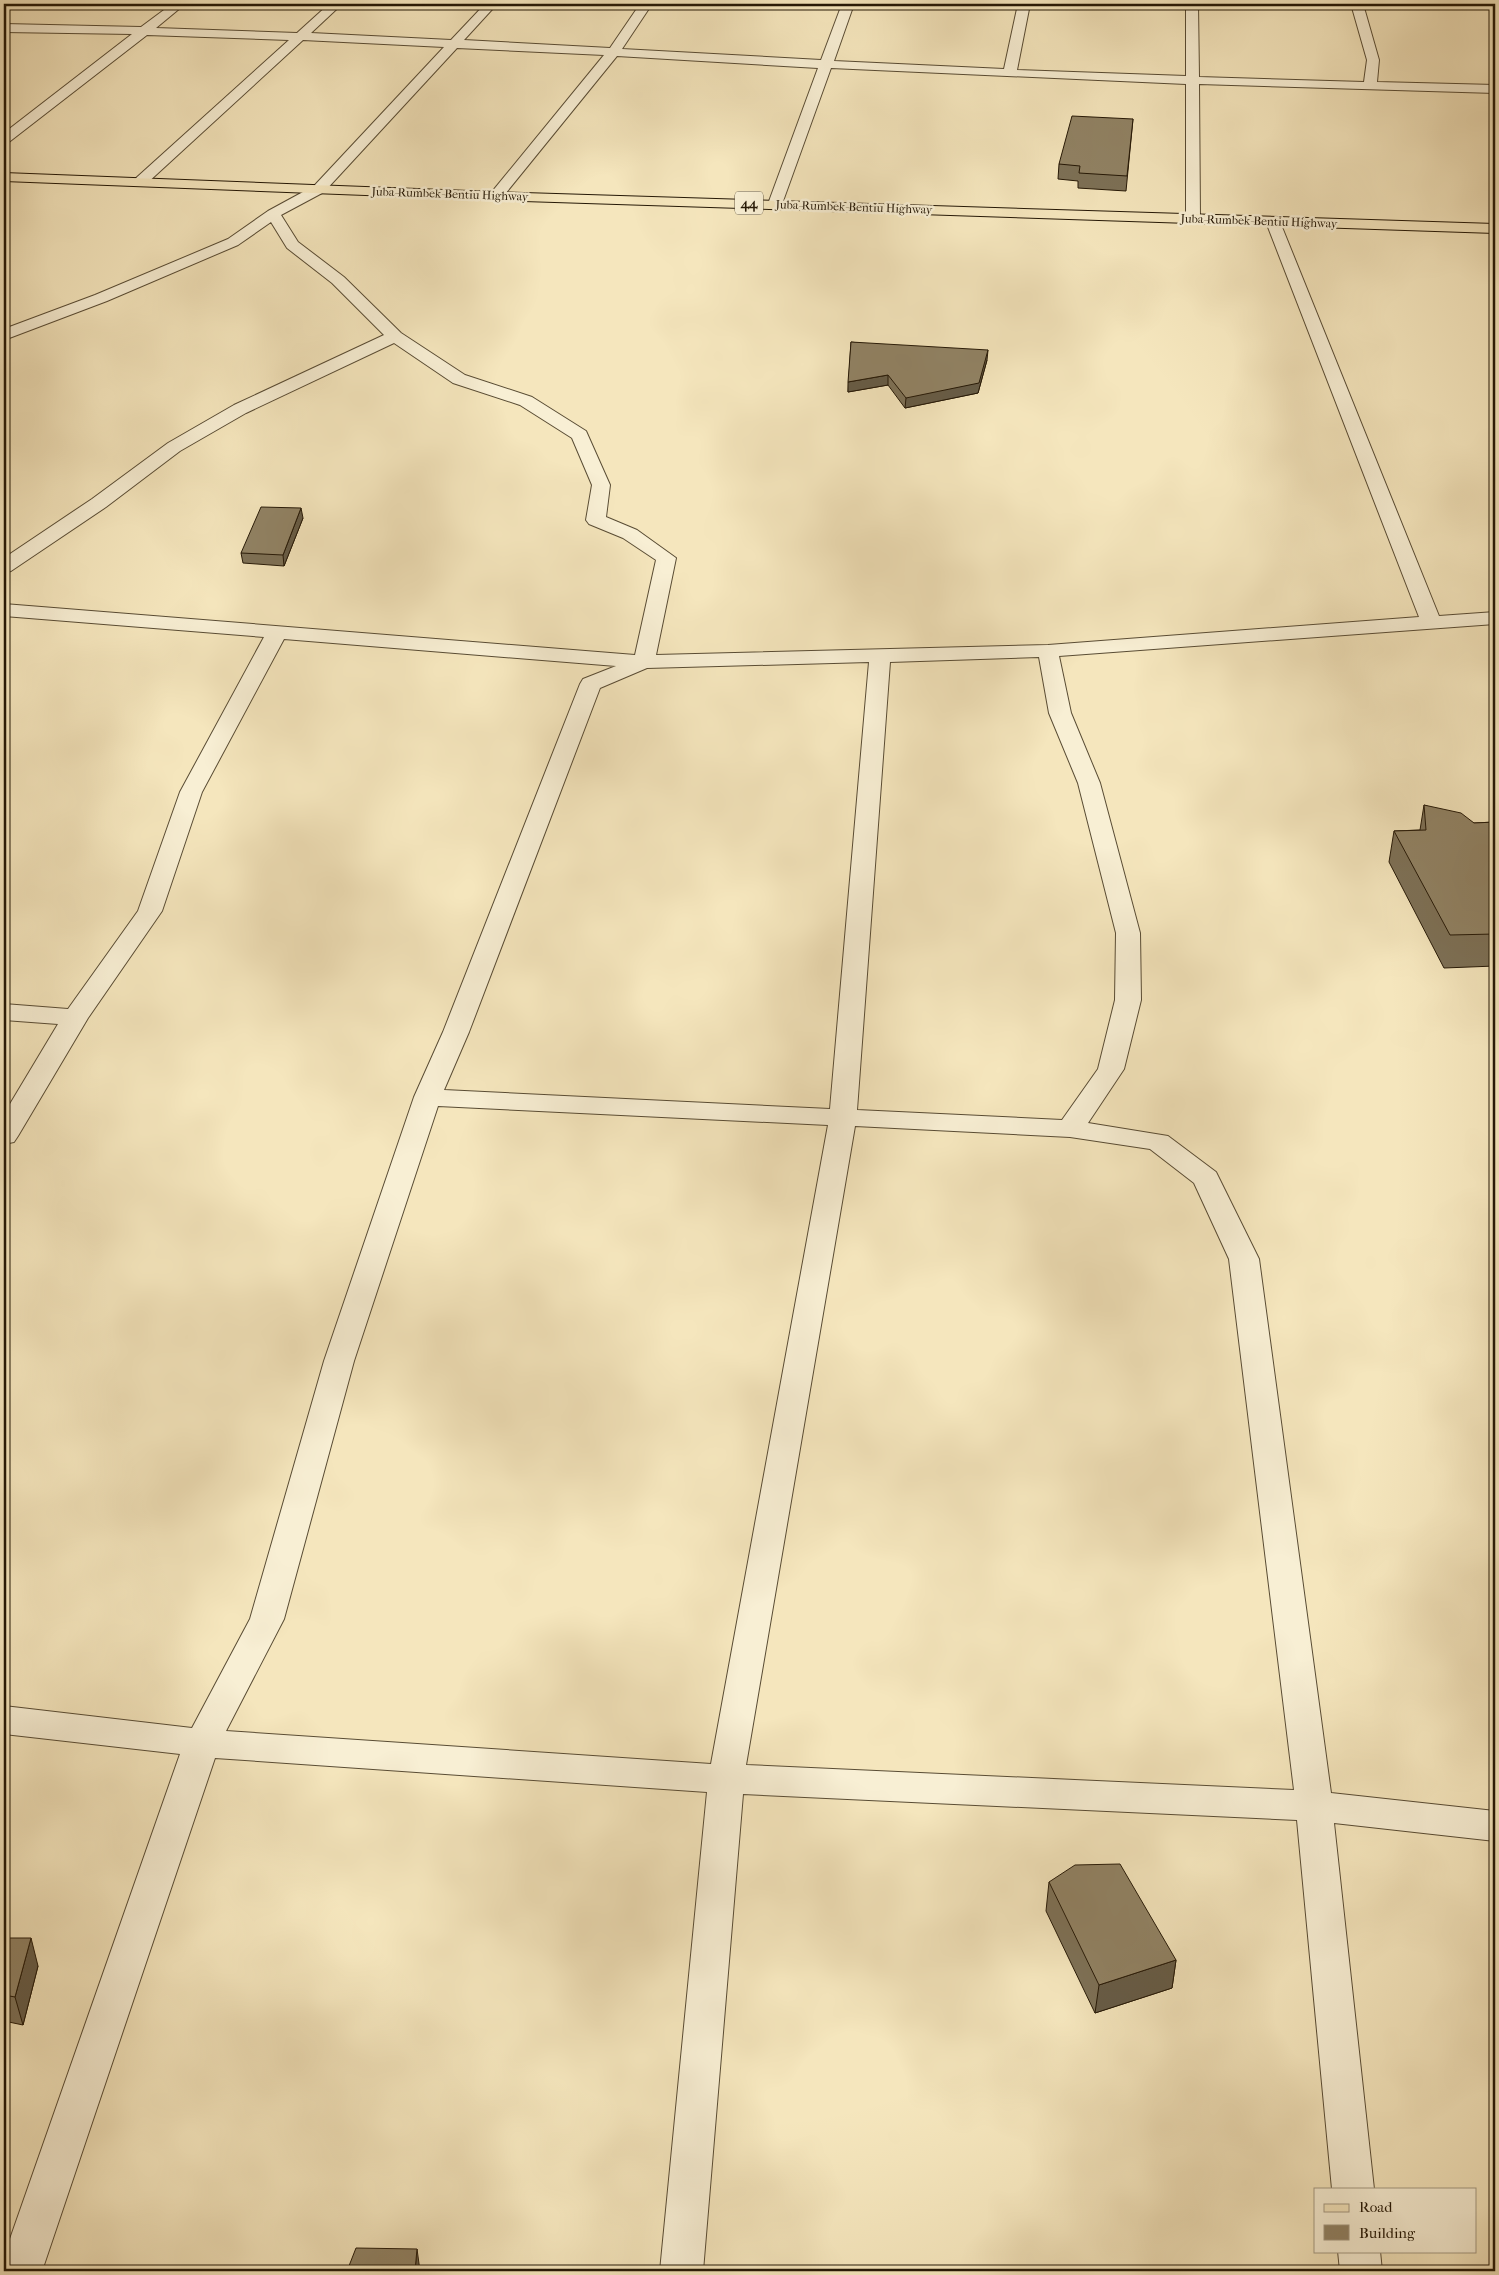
<svg xmlns="http://www.w3.org/2000/svg" width="1499" height="2275" font-family="'IM FELL French Canon',serif">
<rect width="100%" height="100%" fill="#f5e6bd"/>
<filter id="stains"><feTurbulence type="fractalNoise" baseFrequency=".004" numOctaves="4"/><feColorMatrix values="0 0 0 0 .2 0 0 0 0 .09 0 0 0 0 .02 0 0 0 .5 -.17"/></filter>
<radialGradient id="worn" r=".72"><stop offset=".6" stop-color="#630" stop-opacity="0"/><stop offset="1" stop-color="#630" stop-opacity=".3"/></radialGradient>
<g fill="none" stroke-linecap="round" stroke-linejoin="round">
<g stroke="#594c34" stroke-width="2">
<path id="street" d="M172,4H185L156,28L297,33L329,4H342L311,33L451,40L485,4H497L464,40L610,48L640,4H652L622,49L821,60L842,4H854L834,61L1004,69L1018,4H1030L1017,70L1186,76V4H1198L1199,77L1364,82L1367,60L1351,4H1363L1379,60L1377,82L1495,85V93L1199,84L1200,219L1193,223L1186,219V84L831,68L782,204L775,208L768,204L818,68L617,56L501,199L496,200L489,196L491,193L604,55L457,48L324,192L281,215L298,242L344,277L401,333L465,375L532,397L586,431L610,485L606,517L637,530L676,558L656,655L1048,645L1419,617L1266,222L1273,218L1280,222L1439,616L1495,612V624L1059,656L1071,713L1100,783L1140,933L1141,1000L1124,1069L1088,1123L1168,1136L1216,1172L1259,1259L1331,1793L1495,1811V1841L1334,1823L1374,2189H1332L1297,1820L743,1794L703,2271H660L707,1792L215,1758L42,2271H4V2256L180,1754L4,1734V1706L192,1728L250,1619L324,1361L414,1097L443,1032L580,684L583,679L616,666L284,639L202,792L162,911L88,1018L18,1136L14,1142L4,1144V1114L58,1024L4,1020V1004L68,1009L138,911L180,792L264,637L4,616V604L635,655L656,560L623,538L589,524L586,520L592,485L572,438L520,405L453,383L394,343L246,413L180,451L106,507L11,571L4,573V558L92,499L168,443L234,405L384,335L332,283L287,248L271,222L238,245L107,301L4,340V329L95,295L228,239L268,211L314,186L444,47L303,40L145,185L140,186L133,182L135,179L289,40L147,35L9,142L4,143V133L132,34L4,32V24L141,27ZM1039,657L1049,713L1078,783L1116,933L1115,1000L1098,1069L1062,1120L857,1110L890,662ZM869,662L830,1109L444,1090L469,1032L600,688L647,668ZM438,1106L828,1125L711,1764L226,1731L284,1619L354,1361ZM855,1126L1070,1137L1150,1149L1194,1183L1229,1259L1294,1790L746,1765Z
M1338,2251H1380L1382,2271H1340Z"/>
</g>
<g stroke="#251806" stroke-width="2">
<path id="primary" d="M4,173L496,192L1495,224V233L496,200L4,181Z"/>
</g>
<use href="#street" fill="#f8efd4" fill-rule="evenodd"/>
<use href="#primary" fill="#f5e6bd" fill-rule="evenodd"/>
</g>
<path fill="#7d7157" stroke="#251806" d="M1133,119L1126,191L1078,188V181L1058,179L1059,164Z
M851,342L987,360L978,393L905,408L888,385L848,392Z
M303,518L284,566L243,563L241,553Z
M1424,805L1474,823L1495,822V966L1444,968L1389,862L1394,831L1420,830Z
M1049,1882L1176,1960L1172,1988L1095,2013L1046,1911Z
M4,1938L38,1966L23,2025L4,2021Z"/>
<path fill="#665c47" stroke="#251806" d="M988,350L987,360L978,393L905,408L906,398Z
M888,375V385L848,392V382Z
M301,508L303,518L284,566L283,555Z
M31,1938L38,1966L23,2025L15,1997Z
M1176,1960L1172,1988L1095,2013L1099,1985Z
M417,2249L420,2271H415Z"/>
<path fill="#918365" stroke="#251806" d="M1072,116L1133,119L1127,176L1079,173L1080,166L1059,164Z
M851,342L988,350L979,383L906,398L888,375L848,382Z
M261,507L301,508L283,555L241,553Z
M1424,805L1461,813L1474,823L1495,822V934L1450,935L1394,831L1426,830Z
M1120,1864L1176,1960L1099,1985L1049,1882L1075,1865Z
M4,1938H31L15,1997L4,1995Z
M356,2248L417,2249L415,2271H347Z"/>
<g text-anchor="middle" stroke-width="5" stroke-linejoin="round" paint-order="stroke">
<g font-size="12" fill="#251806" stroke="#f8efd4">
<text transform="translate(450 194) rotate(2)" y="4">Juba-Rumbek-Bentiu Highway</text>
<text transform="translate(854 207) rotate(2)" y="4">Juba-Rumbek-Bentiu Highway</text>
<text transform="translate(1259 221) rotate(2)" y="4">Juba-Rumbek-Bentiu Highway</text>
</g>
<rect fill="#f8efd4" stroke="#645844" stroke-width="1" x="735" y="191.5" width="28" height="23" rx="4"/>
<g font-size="14" font-weight="bold" fill="#251806">
<text x="749" y="208">44</text>
</g>
</g>
<rect width="1499" height="2275" fill="none" stroke="#f5e6bd" stroke-width="20"/>
<rect x="5" y="5" width="1489" height="2265" fill="none" stroke="#251806" stroke-width="2.5"/>
<rect x="10" y="10" width="1479" height="2255" fill="none" stroke="#251806"/>
<rect x="1314" y="2188" width="162" height="65" fill="#f8efd4" stroke="#a49982"/>
<rect x="1324" y="2204" width="25" height="8" fill="#f5e6bd" stroke="#a49982"/>
<text x="1359" y="2212" font-size="15" fill="#251806">Road</text>
<rect x="1324" y="2225" width="25" height="15" fill="#918365" stroke="#a49982"/>
<text x="1359" y="2238" font-size="15" fill="#251806">Building</text>
<rect width="100%" height="100%" filter="url(#stains)"/>
<rect width="100%" height="100%" fill="url(#worn)"/>
</svg>
